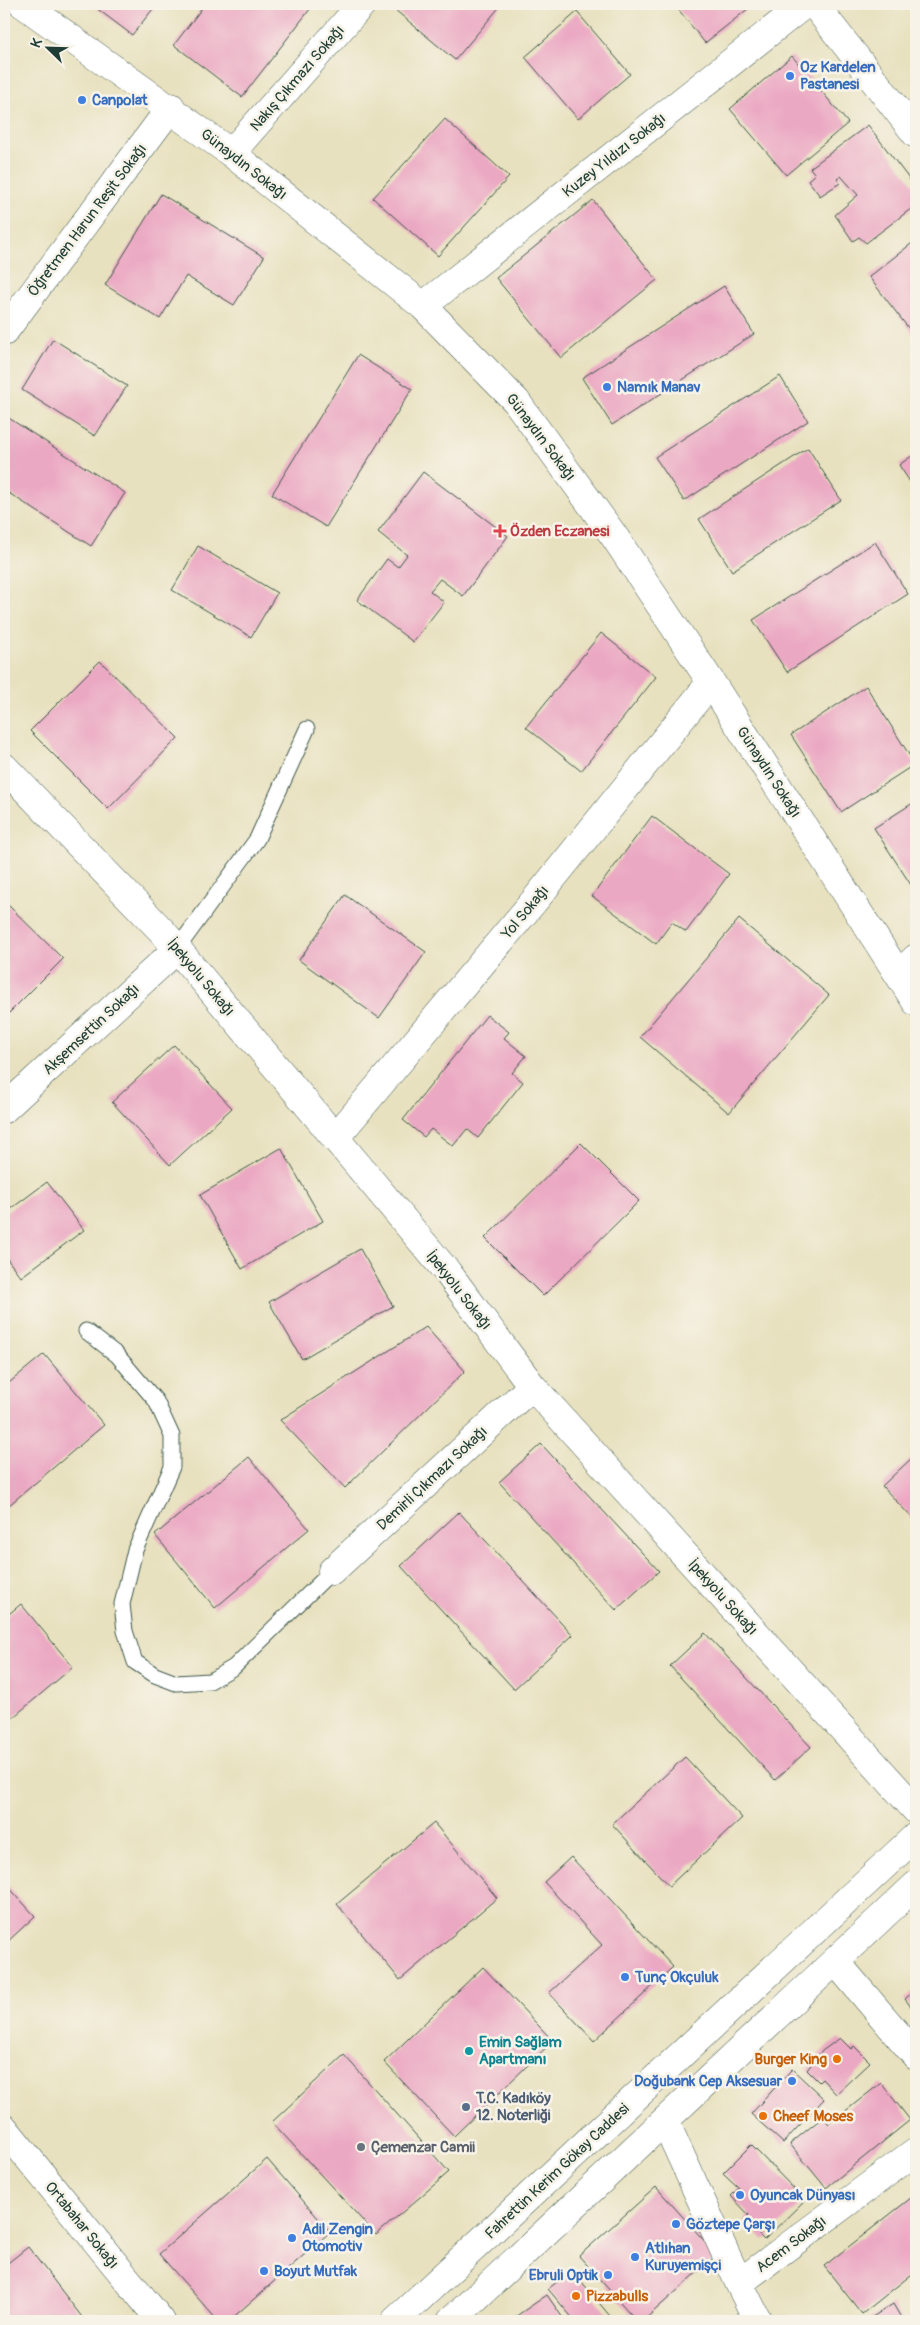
<svg xmlns="http://www.w3.org/2000/svg" width="920" height="2325" font-family="Pangolin,sans-serif">
<rect width="100%" height="100%" fill="#f7f3e8"/>
<filter id="ink" filterUnits="userSpaceOnUse"><feTurbulence type="fractalNoise" baseFrequency=".02" numOctaves="2"/><feDisplacementMap in="SourceGraphic" scale="10" xChannelSelector="R" yChannelSelector="G"/><feConvolveMatrix kernelMatrix="1 2 1 2 8 2 1 2 1" color-interpolation-filters="sRGB"/></filter>
<filter id="wash" filterUnits="userSpaceOnUse"><feTurbulence type="fractalNoise" baseFrequency=".0096" numOctaves="4" result="noise"/><feDisplacementMap in="SourceGraphic" scale="20" xChannelSelector="R" yChannelSelector="G"/><feGaussianBlur stdDeviation="1.12" result="paint"/><feColorMatrix in="noise" values="0 0 0 0 0 0 0 0 0 0 0 0 0 0 0 0 0 1.4 0 .05"/><feComposite in="paint" operator="in"/></filter>
<g filter="url(#wash)">
<rect width="100%" height="100%" fill="#e8e1bf"/>
<g id="blocks">
<path fill="#eba8c2" d="M91,4H157L132,35Z
M205,4H314L242,97L174,45Z
M398,4H502L455,60L394,9Z
M674,4H754L705,43Z
M577,12L630,74L578,119L525,57Z
M792,56L848,123L786,175L730,109Z
M445,119L509,177L438,256L373,198Z
M868,125L916,188V205L866,243L859,237L853,241L835,215L858,195L841,176L837,179L840,183L820,196L808,180L815,174L810,168Z
M161,194L264,257L234,305L186,276L160,319L105,285Z
M593,200L657,280L561,358L496,278Z
M916,240V338L869,277Z
M724,286L754,334L612,425L582,378Z
M53,339L127,386L95,436L22,390Z
M358,355L412,389L326,527L272,494Z
M780,376L808,421L684,501L655,457Z
M4,415L125,493L91,546L4,490Z
M808,448L841,500L732,571L699,519Z
M916,453V491L899,465Z
M423,472L508,536L463,596L440,579L430,591L444,602L413,642L357,600L387,559L398,567L407,555L378,532Z
M875,542L908,594L787,672L753,620Z
M198,546L277,593L251,637L172,590Z
M601,633L656,677L581,771L526,727Z
M100,661L178,738L108,809L30,731Z
M866,686L915,764L841,812L791,735Z
M916,801V886L913,888L874,828Z
M652,816L729,874L686,932L672,922L656,944L592,896Z
M345,895L426,952L379,1018L299,960Z
M4,901L63,959L9,1013L4,1008Z
M739,919L829,995L729,1113L640,1037Z
M487,1015L509,1032L504,1038L526,1056L512,1073L523,1082L478,1138L467,1129L453,1146L431,1129L424,1137L403,1120Z
M174,1045L232,1108L170,1165L112,1102Z
M581,1143L639,1201L543,1296L485,1238Z
M281,1148L323,1221L242,1269L200,1195Z
M47,1182L84,1230L21,1277L4,1255V1214Z
M360,1249L393,1306L302,1359L269,1302Z
M426,1327L465,1371L345,1488L280,1420Z
M44,1354L104,1425L8,1506L4,1501V1387Z
M541,1444L659,1571L616,1610L499,1482Z
M916,1454V1522L882,1486Z
M249,1457L309,1529L215,1608L155,1535Z
M459,1512L573,1635L514,1689L401,1566Z
M21,1604L73,1667L4,1725V1618Z
M705,1633L811,1747L775,1780L670,1666Z
M685,1757L742,1818L669,1886L612,1824Z
M434,1823L497,1898L400,1980L337,1904Z
M571,1857L673,1967L594,2041L549,1993L602,1945L544,1882Z
M4,1882L35,1916L4,1945Z
M483,1967L553,2041L454,2136L384,2062Z
M916,1989V2013L905,1999Z
M840,2038L851,2049L854,2046L870,2062L836,2094L822,2079L819,2082L807,2070L822,2051Z
M344,2055L449,2172L376,2235L272,2122Z
M792,2069L824,2099L783,2143L751,2114Z
M881,2083L910,2120L826,2188L790,2144L823,2117L829,2124Z
M751,2145L805,2200L764,2240L744,2220L749,2215L731,2196L739,2188L723,2173Z
M267,2159L330,2232L229,2321H218L159,2254Z
M656,2187L717,2255L643,2321H637L579,2256Z
M916,2194V2271L862,2314L824,2266Z
M28,2247L85,2321H4V2266Z
M572,2270L614,2321H575L548,2289Z
M547,2295L565,2321H509Z
M893,2304L903,2321H866Z"/>
</g>
</g>
<g filter="url(#ink)">
<use href="#blocks" fill-opacity="0" stroke="#3d5649" stroke-width="1"/>
<g fill="none" stroke-linecap="round" stroke-linejoin="round">
<g stroke="#3d5649" stroke-width="17">
<path id="lane" d="M177,949L257,839L307,729
M86,1331L117,1355L156,1401L172,1436V1467L135,1550L122,1604L125,1631L135,1662L155,1675L176,1683L210,1681L234,1667L332,1571"/>
</g>
<g stroke="#3d5649" stroke-width="29">
<path id="street" d="M23,4L231,153L423,306L516,401L614,536L711,682L916,1002
M231,153L362,4
M423,306L805,4
M4,332L171,107
M4,767L163,932L448,1273L532,1386L916,1810
M899,974L916,958
M4,1109L177,949
M335,1138L535,900L711,682
M332,1571L532,1386
M836,1962L916,2056
M665,2121L739,2283L758,2321
M739,2283L916,2151"/>
</g>
<g stroke="#3d5649" stroke-width="29">
<path id="secondary" d="M4,2128L161,2321"/>
</g>
<g stroke="#3d5649" stroke-width="29">
<path id="primary" d="M814,4L916,134
M395,2321L916,1836
M451,2321L916,1885"/>
</g>
<use href="#lane" stroke="#fff" stroke-width="15"/>
<use href="#street" stroke="#fff" stroke-width="28"/>
<use href="#secondary" stroke="#fff" stroke-width="28"/>
<use href="#primary" stroke="#fff" stroke-width="28"/>
</g>
</g>
<g fill="#3f7fe0" stroke="#f7f3e8" stroke-width="2">
<circle cx="790" cy="76" r="5"/>
<circle cx="82" cy="100" r="5"/>
<circle cx="607" cy="387" r="5"/>
<circle cx="625" cy="1977" r="5"/>
<circle cx="792" cy="2081" r="5"/>
<circle cx="740" cy="2195" r="5"/>
<circle cx="676" cy="2224" r="5"/>
<circle cx="292" cy="2238" r="5"/>
<circle cx="635" cy="2257" r="5"/>
<circle cx="264" cy="2271" r="5"/>
<circle cx="608" cy="2275" r="5"/>
</g>
<path fill="#e0444e" stroke="#f7f3e8" stroke-width="2" d="M497.5 523.5h5v5h5v5h-5v5h-5v-5h-5v-5h5z"/>
<circle fill="#0f9aa8" stroke="#f7f3e8" stroke-width="2" cx="469" cy="2051" r="5"/>
<g fill="#e8710a" stroke="#f7f3e8" stroke-width="2">
<circle cx="837" cy="2059" r="5"/>
<circle cx="763" cy="2116" r="5"/>
<circle cx="576" cy="2296" r="5"/>
</g>
<circle fill="#5c6f8a" stroke="#f7f3e8" stroke-width="2" cx="466" cy="2107" r="5"/>
<circle fill="#6b7280" stroke="#f7f3e8" stroke-width="2" cx="361" cy="2147" r="5"/>
<g text-anchor="middle" stroke-width="5" stroke-linejoin="round" paint-order="stroke">
<g font-size="15" font-weight="bold" fill="#366cbe" stroke="#f7f3e8" text-anchor="start">
<text x="800" y="72">Oz Kardelen<tspan x="800" dy="17">Pastanesi</tspan></text>
<text x="92" y="105">Canpolat</text>
<text x="617" y="392">Namık Manav</text>
<text x="635" y="1982">Tunç Okçuluk</text>
<text x="782" y="2086" text-anchor="end">Doğubank Cep Aksesuar</text>
<text x="750" y="2200">Oyuncak Dünyası</text>
<text x="686" y="2229">Göztepe Çarşı</text>
<text x="302" y="2234">Adil Zengin<tspan x="302" dy="17">Otomotiv</tspan></text>
<text x="645" y="2253">Atlıhan<tspan x="645" dy="17">Kuruyemişçi</tspan></text>
<text x="274" y="2276">Boyut Mutfak</text>
<text x="598" y="2280" text-anchor="end">Ebruli Optik</text>
</g>
<g font-size="15" fill="#1f3d34" stroke="#f7f3e8">
<text transform="translate(297 78) rotate(-49)" y="5">Nakış Çıkmazı Sokağı</text>
<text transform="translate(614 155) rotate(-38)" y="5">Kuzey Yıldızı Sokağı</text>
<text transform="translate(244 164) rotate(38)" y="5">Günaydın Sokağı</text>
<text transform="translate(87 220) rotate(-53)" y="5">Öğretmen Harun Reşit Sokağı</text>
<text transform="translate(541 437) rotate(53)" y="5">Günaydın Sokağı</text>
<text transform="translate(769 772) rotate(57)" y="5">Günaydın Sokağı</text>
<text transform="translate(525 912) rotate(-50)" y="5">Yol Sokağı</text>
<text transform="translate(201 977) rotate(50)" y="5">İpekyolu Sokağı</text>
<text transform="translate(91 1029) rotate(-43)" y="5">Akşemsettin Sokağı</text>
<text transform="translate(459 1290) rotate(52)" y="5">İpekyolu Sokağı</text>
<text transform="translate(432 1478) rotate(-43)" y="5">Demirli Çıkmazı Sokağı</text>
<text transform="translate(723 1597) rotate(48)" y="5">İpekyolu Sokağı</text>
<text transform="translate(557 2171) rotate(-43)" y="5">Fahrettin Kerim Gökay Caddesi</text>
<text transform="translate(82 2225) rotate(51)" y="5">Ortabahar Sokağı</text>
<text transform="translate(791 2244) rotate(-37)" y="5">Acem Sokağı</text>
</g>
<g font-size="15" font-weight="bold" fill="#be3a42" stroke="#f7f3e8" text-anchor="start">
<text x="510" y="536">Özden Eczanesi</text>
</g>
<g font-size="15" font-weight="bold" fill="#0d838f" stroke="#f7f3e8" text-anchor="start">
<text x="479" y="2047">Emin Sağlam<tspan x="479" dy="17">Apartmanı</tspan></text>
</g>
<g font-size="15" font-weight="bold" fill="#c56008" stroke="#f7f3e8" text-anchor="start">
<text x="827" y="2064" text-anchor="end">Burger King</text>
<text x="773" y="2121">Cheef Moses</text>
<text x="586" y="2301">Pizzabulls</text>
</g>
<g font-size="15" font-weight="bold" fill="#4e5e75" stroke="#f7f3e8" text-anchor="start">
<text x="476" y="2103">T.C. Kadıköy<tspan x="476" dy="17">12. Noterliği</tspan></text>
</g>
<g font-size="15" font-weight="bold" fill="#5b616d" stroke="#f7f3e8" text-anchor="start">
<text x="371" y="2152">Çemenzar Camii</text>
</g>
</g>
<rect width="920" height="2325" fill="none" stroke="#f7f3e8" stroke-width="20"/>
<g transform="translate(48 48) rotate(293)" stroke="#f7f3e8" stroke-width="4" paint-order="stroke">
<path d="M0-4L9 19L0 12L-9 19Z" fill="#1f3d34"/>
<text y="-8" font-size="14" font-weight="bold" text-anchor="middle" fill="#1f3d34">K</text>
</g>
</svg>
